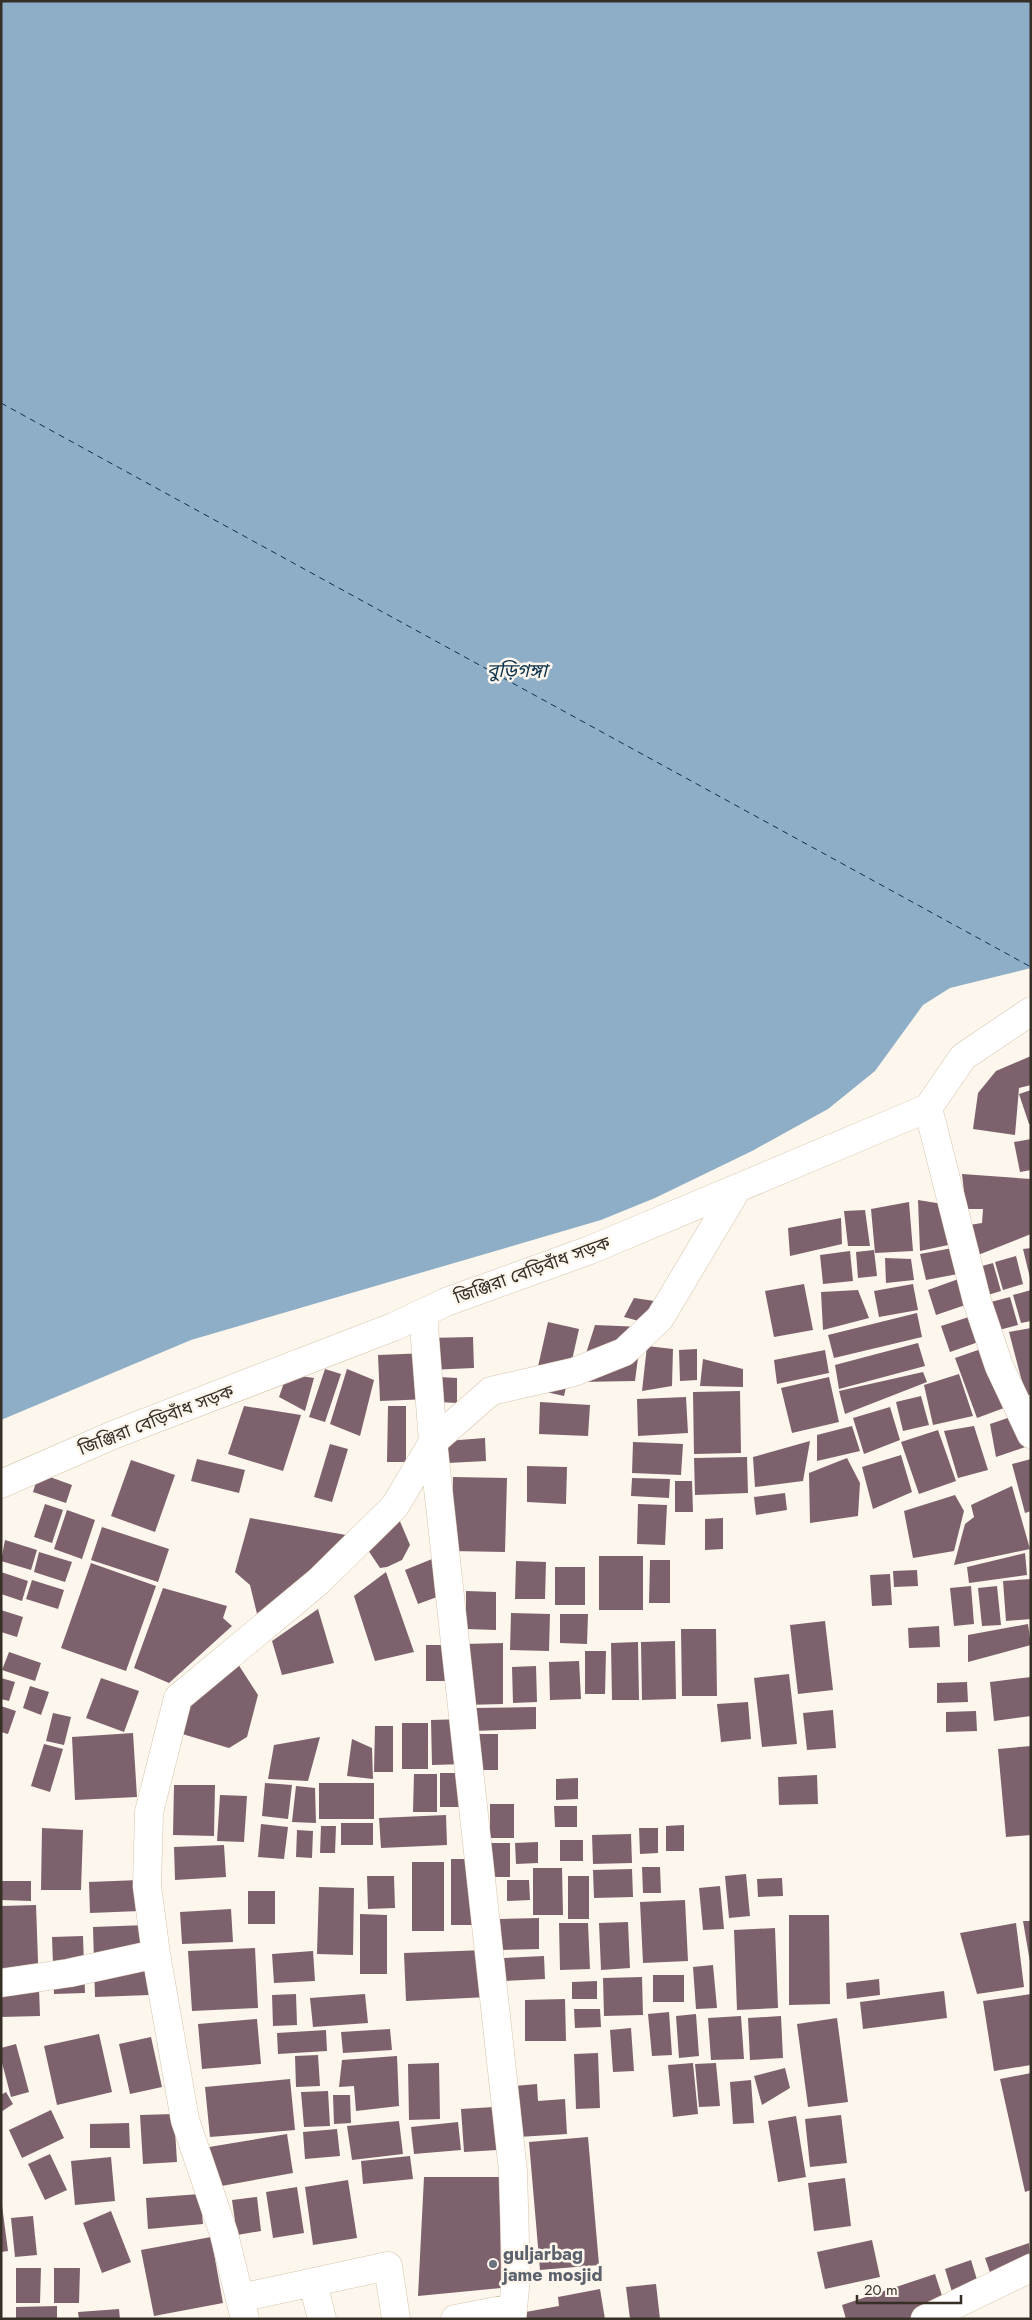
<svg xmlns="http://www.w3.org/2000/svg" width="1032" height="2320" font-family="Jost,'Noto Sans Bengali',sans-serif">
<rect width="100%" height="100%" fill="#fdf6ec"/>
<path fill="#8eaec8" d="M1,1H1031V968L950,988L923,1005L875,1071L828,1109L752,1151L655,1198L601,1220L191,1340L1,1420Z"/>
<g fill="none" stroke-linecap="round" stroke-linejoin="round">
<path stroke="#09324d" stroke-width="1" stroke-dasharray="6 5" stroke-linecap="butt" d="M1,403L1031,967"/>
</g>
<path fill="#7d626d" d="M1031,1056V1085L1019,1088L1015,1135L973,1129L978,1093L996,1071Z
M1031,1090V1124H1029L1019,1094Z
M1031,1139V1170L1020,1172L1014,1142Z
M962,1174L1031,1179V1234L973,1257L969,1225L982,1223L983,1209H966Z
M918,1200L949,1205L953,1244L920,1251Z
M909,1202L913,1251L875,1253L871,1209Z
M865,1210L870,1246H848L844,1211Z
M841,1218L842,1244L790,1256L788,1228Z
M958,1247L963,1273L926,1280L920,1254Z
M1031,1248V1278H1030L1023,1249Z
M874,1250L877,1276L858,1278L856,1252Z
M850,1251L853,1281L823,1284L820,1255Z
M1016,1256L1023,1284L1003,1290L995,1262Z
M885,1258L911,1259L914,1280L886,1283Z
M993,1263L1001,1291L978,1298L971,1269Z
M964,1277L977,1301L936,1315L928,1290Z
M804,1284L813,1330L774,1337L765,1291Z
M913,1284L918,1310L879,1317L874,1291Z
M858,1290L869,1318L823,1330L821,1292Z
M1031,1290V1321L1021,1323L1013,1295Z
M1010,1297L1018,1325L995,1331L987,1303Z
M634,1298L675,1304L669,1329L624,1317Z
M917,1313L922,1337L834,1358L828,1335Z
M978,1314L987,1339L950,1352L941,1326Z
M548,1322L579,1329L564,1396L533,1389Z
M595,1325L642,1327L635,1381L577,1382Z
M1031,1328V1394L1026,1397L1009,1332Z
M473,1337L474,1368L429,1370L428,1338Z
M1001,1342L1023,1401L977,1418L955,1358Z
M918,1343L925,1366L839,1389L835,1365Z
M647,1346L673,1349L672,1386L642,1391Z
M697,1349V1380L680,1381L679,1350Z
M825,1350L829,1373L777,1384L774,1360Z
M428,1353L430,1399L380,1401L378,1355Z
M703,1359L743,1369V1387L700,1386Z
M325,1369L341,1374L325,1422L309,1417Z
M347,1369L374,1380L360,1436L330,1424Z
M923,1372L927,1382L845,1414L839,1391Z
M287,1374L314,1378L305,1411L279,1397Z
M959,1374L973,1416L933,1425L924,1385Z
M439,1377L457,1378V1403L438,1402Z
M829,1377L839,1422L792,1433L781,1388Z
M740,1391L741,1453L694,1454L693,1392Z
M921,1396L929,1425L903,1431L896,1402Z
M686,1397L688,1433L638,1436L637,1399Z
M540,1402L590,1405L588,1436L539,1434Z
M244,1406L301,1415L283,1471L228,1454Z
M388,1406H406V1462H387Z
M890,1407L900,1440L864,1454L853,1418Z
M1031,1410V1445L996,1457L990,1424Z
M852,1426L860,1451L817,1461V1435Z
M974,1426L988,1470L958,1478L944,1431Z
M938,1430L956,1481L919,1494L901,1442Z
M485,1438L486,1461L448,1463L446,1441Z
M810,1441L803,1481L755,1487L753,1457Z
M633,1442L683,1444L681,1475L632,1473Z
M330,1444L348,1449L332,1502L314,1497Z
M901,1455L912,1492L873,1509L862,1467Z
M747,1457L748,1493L695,1495L694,1458Z
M847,1458L860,1483L858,1516L810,1523L809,1473Z
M197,1459L245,1470L239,1493L191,1481Z
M1031,1459V1511L1025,1513L1012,1464Z
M131,1460L175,1475L155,1532L111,1516Z
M527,1466L567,1467L566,1504L527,1502Z
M39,1473L72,1485L66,1503L33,1492Z
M453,1477L507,1478L505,1552L451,1551Z
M632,1478L670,1479L669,1498L631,1496Z
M675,1481H692L693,1512H675Z
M1012,1486L1030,1549L954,1565L965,1524L974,1517L971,1505Z
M785,1493L787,1510L756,1515L754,1497Z
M955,1495L964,1511L954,1551L913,1558L904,1511Z
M45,1504L63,1510L52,1543L34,1537Z
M638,1504L667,1505L665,1545L637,1544Z
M67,1510L95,1520L82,1559L54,1549Z
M250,1518L346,1535L259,1622L250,1585L235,1572Z
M723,1518V1549L705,1550V1519Z
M399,1519L410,1545L402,1560L387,1567L380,1568L366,1547Z
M102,1527L169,1549L158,1582L91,1560Z
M5,1540L37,1550L31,1570L1,1561Z
M39,1552L72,1562L65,1582L34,1572Z
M1025,1553L1027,1575L969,1583L967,1567Z
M599,1556H643V1610H599Z
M437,1557V1597L418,1604L405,1570Z
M650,1560H670V1603H649Z
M516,1561L546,1562L545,1599H515Z
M91,1563L156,1586L126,1671L61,1648Z
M555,1567H585V1605H555Z
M917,1570L918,1586L894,1587L893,1571Z
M1,1572L28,1581L22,1601L1,1594Z
M386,1572L414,1652L375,1661L354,1596Z
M890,1574L892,1605L872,1606L870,1575Z
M1031,1579V1619L1006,1621L1003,1581Z
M32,1580L64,1590L58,1609L26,1599Z
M971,1586L974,1624L954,1626L950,1588Z
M997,1586L1001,1625L982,1626L978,1588Z
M163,1588L227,1606L223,1618L232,1626L169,1683L134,1668Z
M466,1591L496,1592V1630L466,1629Z
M318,1609L334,1663L282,1675L272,1641Z
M1,1610L23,1617L17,1637L1,1632Z
M511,1613L550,1614L549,1651L510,1650Z
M560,1614H588L587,1644L560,1643Z
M825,1621L833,1690L798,1694L790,1625Z
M1028,1624L1031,1645L968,1662V1635Z
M939,1626L940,1647L909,1648L908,1628Z
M681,1629H716L717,1696H682Z
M675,1641L676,1699L642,1700L641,1642Z
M638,1642L639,1700H612L611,1643Z
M503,1643V1704L465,1705L464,1644Z
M426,1645H450L451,1681H426Z
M585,1651H606L605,1694H585Z
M9,1652L41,1663L35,1681L2,1670Z
M579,1661L581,1699L550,1700L549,1662Z
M238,1664L258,1695L247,1737L229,1748L179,1733L191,1695Z
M536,1666L537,1702L513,1703L512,1667Z
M789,1674L797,1744L762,1747L754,1678Z
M1031,1677V1716L994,1721L990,1682Z
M1,1678L15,1682L9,1701L1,1699Z
M101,1678L139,1691L124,1732L86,1718Z
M967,1682L968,1702L937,1703V1683Z
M30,1686L49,1692L41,1715L23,1708Z
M748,1702L751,1739L721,1742L717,1704Z
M1,1706L16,1711L8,1734L1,1732Z
M536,1707V1729L472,1731V1708Z
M833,1710L836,1748L807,1750L803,1713Z
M976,1711L977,1731L946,1732V1712Z
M53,1713L71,1717L64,1745L46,1741Z
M466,1719V1764L432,1765L431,1720Z
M402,1723H428V1769H402Z
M375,1726H393V1772H374Z
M133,1733L137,1797L75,1800L72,1737Z
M473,1734H498V1770H474Z
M320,1737L308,1781L268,1779L274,1745Z
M352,1739L372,1748L373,1779L347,1776Z
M44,1744L63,1749L50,1792L31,1786Z
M1031,1746V1835L1006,1837L998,1749Z
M440,1773H465L464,1807H440Z
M414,1774H437V1812H413Z
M817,1775L818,1804L779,1805L778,1777Z
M578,1778V1799L556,1800V1779Z
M265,1783L292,1785L288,1819L262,1816Z
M319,1783H374V1819H319Z
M174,1785H215L214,1836L173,1835Z
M296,1786L315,1788L316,1823L292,1822Z
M220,1795L247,1796L244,1842L217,1841Z
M490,1804H514V1838H490Z
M554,1806H577V1827H555Z
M446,1815L447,1845L381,1848L379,1818Z
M341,1823H373V1845H341Z
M261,1824L288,1827L284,1859L258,1857Z
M684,1825V1851H666V1826Z
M321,1826H336L335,1853H320Z
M42,1828L83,1830L81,1890H41Z
M639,1828H658V1853L640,1854Z
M297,1830L313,1831L312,1858L296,1857Z
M631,1834L632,1863L593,1864L592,1835Z
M560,1840H583V1861H560Z
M538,1842V1863L516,1864L515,1843Z
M485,1843H510V1877H485Z
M224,1845L226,1877L175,1880L174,1847Z
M451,1859H476V1925H451Z
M412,1862H444V1931H412Z
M642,1867H660L661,1893H643Z
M533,1868H562L563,1915H533Z
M632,1869L633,1897L594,1898L593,1870Z
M746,1874L750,1916L729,1918L725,1876Z
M367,1876H394L395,1908L368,1909Z
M568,1876H589V1919H568Z
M782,1878L783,1896L758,1897L757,1879Z
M139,1880L140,1911L90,1913L89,1882Z
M507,1880H529L530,1900L507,1901Z
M1,1881H31V1901L1,1900Z
M720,1886L724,1929L703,1930L699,1888Z
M319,1887L354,1888L353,1955L317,1954Z
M248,1891H275V1924H248Z
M685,1900L688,1961L643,1963L640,1902Z
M36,1905L40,2016L1,2017V1906Z
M231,1909L233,1942L182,1944L180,1912Z
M360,1914L387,1915V1974H360Z
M789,1915H829L830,2004L789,2005Z
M539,1918V1949L501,1950L500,1919Z
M1023,1921H1031V1962H1030Z
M628,1922L630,1968L601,1970L599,1923Z
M559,1923H588L590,1969L560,1970Z
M1016,1923L1024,1987L977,1994L960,1933Z
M147,1925L149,1995L95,1997L93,1927Z
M775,1928L778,2008L737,2010L734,1930Z
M83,1936L85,1993L54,1994L52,1937Z
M255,1948L258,2008L192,2011L188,1951Z
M486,1950L488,1997L406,2001L404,1953Z
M313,1951L315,1981L274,1983L272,1954Z
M544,1956L545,1979L505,1981L504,1958Z
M713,1965L717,2008L696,2009L693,1967Z
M653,1975H684V2002H653Z
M642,1977L643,2015L604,2016L603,1978Z
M879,1979L880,1995L847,1999L846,1983Z
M597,1981V1999H572V1982Z
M944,1991L947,2018L863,2029L860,2002Z
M296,1994L297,2025L273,2026L272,1995Z
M365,1994L368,2023L313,2027L310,1998Z
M1031,1994V2065L994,2071L983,2001Z
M565,1999L566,2041H525V2000Z
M574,2009H600L601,2027L575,2028Z
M669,2012L672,2055L652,2056L648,2014Z
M696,2014L699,2056L679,2058L676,2016Z
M741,2016L744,2059L711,2060L708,2018Z
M781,2016L783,2058L750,2060L748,2018Z
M837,2018L848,2102L808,2107L797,2024Z
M257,2019L261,2064L202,2069L198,2024Z
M631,2028L634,2071L613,2072L610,2030Z
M390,2029L392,2050L343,2053L341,2032Z
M326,2030L327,2051L278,2054L277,2033Z
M99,2034L112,2092L57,2105L44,2046Z
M151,2037L162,2087L130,2094L119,2044Z
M16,2044L29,2092L11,2097L1,2059V2048Z
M598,2053L600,2108L576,2109L574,2054Z
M318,2055L320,2086L296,2087L295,2056Z
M397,2056L399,2106L356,2111L354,2086L339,2087L342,2060Z
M439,2063L440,2119L409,2120L408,2064Z
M693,2063L698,2114L673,2117L668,2065Z
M716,2063L720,2106L699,2107L695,2064Z
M785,2068L790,2088L762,2105L754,2076Z
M1031,2073V2190L1025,2192L1000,2079Z
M290,2079L295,2130L210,2137L205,2087Z
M751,2080L754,2123L733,2124L730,2082Z
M537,2084L538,2101L565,2099L567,2134L518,2137L514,2086Z
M328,2091L330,2126L304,2127L301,2092Z
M6,2092L13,2104L1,2112V2095Z
M333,2095H350L351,2123L334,2124Z
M494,2107L497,2150L464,2152L461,2109Z
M51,2110L64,2138L22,2158L9,2130Z
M174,2114L177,2162L143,2164L140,2115Z
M841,2115L847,2163L810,2167L805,2119Z
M796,2116L806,2177L778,2182L768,2121Z
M399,2121L403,2154L352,2160L347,2126Z
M458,2122L461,2150L414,2154L411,2127Z
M129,2123L130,2148H90V2124Z
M337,2129L340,2156L305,2159L303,2132Z
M287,2134L293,2173L216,2187L209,2147Z
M588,2137L599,2265L540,2270L529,2142Z
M50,2154L67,2190L45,2200L28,2164Z
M410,2156L413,2179L363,2184L361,2161Z
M111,2157L115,2201L75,2205L71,2161Z
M424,2177H500L501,2288L418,2296Z
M845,2178L851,2226L814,2231L808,2183Z
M348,2180L357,2238L313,2245L305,2187Z
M297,2187L304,2233L273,2238L266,2192Z
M200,2194L203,2224L148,2229L146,2198Z
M257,2197L261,2231L237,2235L232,2200Z
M1,2198L8,2251L1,2252Z
M111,2211L131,2262L102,2273L83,2223Z
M33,2216L37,2255L15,2257L11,2218Z
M211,2237L223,2303L154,2316L141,2250Z
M872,2240L880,2277L825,2289L817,2252Z
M1029,2243L1031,2271L994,2284L985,2258Z
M971,2260L978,2283L952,2292L945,2269Z
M16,2268H41L40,2303H16Z
M54,2268H80L79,2303H54Z
M935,2274L946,2308L913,2319H846L842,2305Z
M656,2284L660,2319H630L626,2287Z
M600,2289L605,2319H521L520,2313L559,2306L558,2297Z
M57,2306V2319H16V2307Z
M119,2309L120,2319H79L78,2312Z"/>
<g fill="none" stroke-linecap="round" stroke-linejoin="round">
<g stroke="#d5c4ac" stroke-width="29">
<path id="minor" d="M928,1108L977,1301L999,1366L1031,1434
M423,1313L433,1442L513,2171L516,2277L512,2319
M1,1484L113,1435L393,1327L446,1302L590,1250L928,1108L963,1057L1031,1011
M1,1983L69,1973L156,1954
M313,2283L322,2319
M240,2298L388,2266L396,2319
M245,2319L224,2234L185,2120L156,1954L147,1886L149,1812L178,1698L319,1581L395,1506L433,1442L491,1391L574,1372L624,1352L660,1318L737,1189
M455,2319L512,2308
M925,2319L1031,2268"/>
</g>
<use href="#minor" stroke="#fff" stroke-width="28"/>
</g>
<circle fill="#6b7280" stroke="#fdf6ec" stroke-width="2" cx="493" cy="2264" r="5"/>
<g text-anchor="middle" stroke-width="5" stroke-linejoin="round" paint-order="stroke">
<g font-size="18" fill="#362f25" stroke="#fdf6ec">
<text transform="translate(532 1270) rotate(-20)" y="6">জিঞ্জিরা বেড়িবাঁধ সড়ক</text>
<text transform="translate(156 1420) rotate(-21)" y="6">জিঞ্জিরা বেড়িবাঁধ সড়ক</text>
</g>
<g font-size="18" font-weight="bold" fill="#5b616d" stroke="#fdf6ec" text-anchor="start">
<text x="503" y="2260">guljarbag<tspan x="503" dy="21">jame mosjid</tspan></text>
</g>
<g font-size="19" font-style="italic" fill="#09324d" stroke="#fdf6ec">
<text x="517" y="677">বুড়িগঙ্গা</text>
</g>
</g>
<rect width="1032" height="2320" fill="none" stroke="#362f25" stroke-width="5"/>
<path d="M857 2295v8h104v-8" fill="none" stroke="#362f25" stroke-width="2.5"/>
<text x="864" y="2295" font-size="15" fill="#362f25" stroke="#fdf6ec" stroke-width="4" paint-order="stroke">20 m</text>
</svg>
